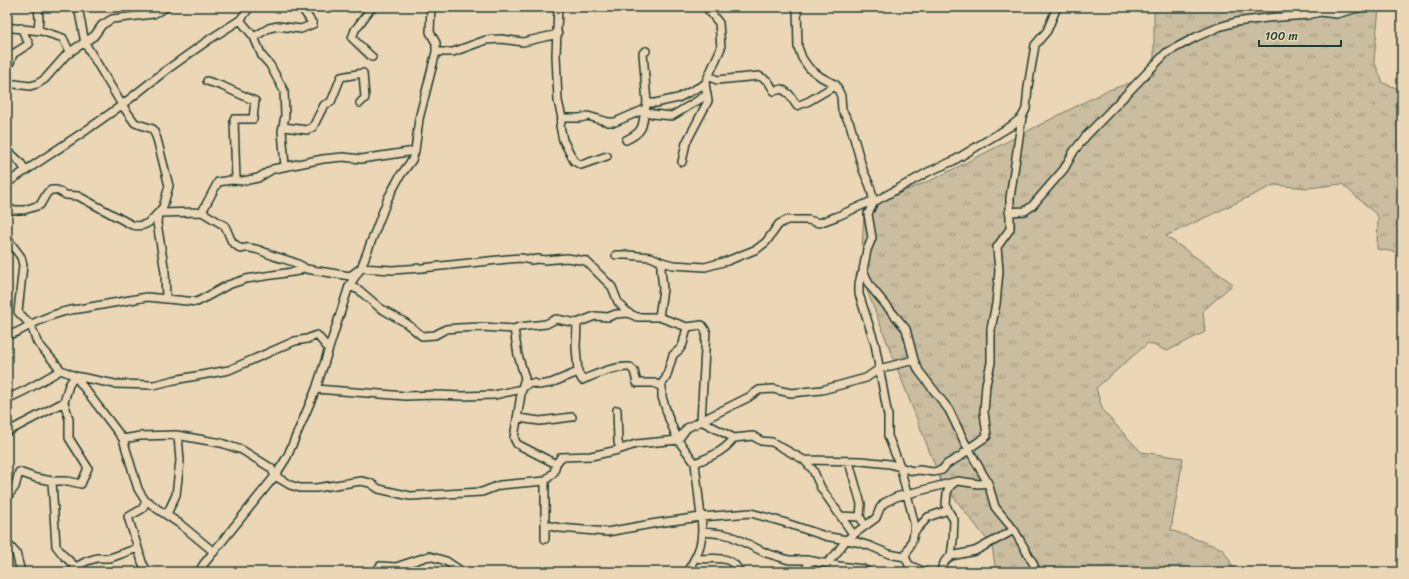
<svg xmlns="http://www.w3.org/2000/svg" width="1409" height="579" font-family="Sriracha,sans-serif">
<defs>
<pattern id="grass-tufts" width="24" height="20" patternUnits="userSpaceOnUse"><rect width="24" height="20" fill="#cabda0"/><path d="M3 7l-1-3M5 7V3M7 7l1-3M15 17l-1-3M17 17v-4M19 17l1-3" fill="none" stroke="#a39b83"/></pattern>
</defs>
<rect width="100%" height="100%" fill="#ebd6b5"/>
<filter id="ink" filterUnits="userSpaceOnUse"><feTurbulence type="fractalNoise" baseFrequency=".025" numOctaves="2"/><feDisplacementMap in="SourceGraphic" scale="8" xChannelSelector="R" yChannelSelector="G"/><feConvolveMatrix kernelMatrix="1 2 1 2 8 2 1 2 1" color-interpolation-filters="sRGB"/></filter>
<g filter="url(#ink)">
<path fill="url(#grass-tufts)" stroke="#747d6a" d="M1154,7H1379L1374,61L1383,83L1402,90V253L1377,249L1378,216L1342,184L1308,188L1274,185L1166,236L1233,284L1203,311L1205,332L1167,351L1148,343L1096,388L1103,411L1141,452L1183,458L1171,530L1223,549L1236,572H996L992,546L941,481L861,275L864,208L936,178L1106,91L1154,75Z"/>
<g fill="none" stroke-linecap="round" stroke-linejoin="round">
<g stroke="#1f3d34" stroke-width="10">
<path id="minor" d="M38,7L39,18L38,30
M78,7L85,43L122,105L135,123L153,129L157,139L169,186L163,207L158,213L157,223L165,272L166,298
M372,7L355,30L352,38L372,57
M558,7L556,55L558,101L562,118L560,126L563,140L574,161L581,165L607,156
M797,7L798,47L802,58L809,68L821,77L836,85L841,96L842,110L850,124L863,170L870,186L874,202L868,214L872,238L867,250L863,270L870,286L906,329L914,360L919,371L949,410L964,441L988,483L995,507L1014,530L1033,563L1036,572
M240,20L254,37L262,56L270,65L284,91L285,116L282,131L285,166
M7,26L13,28L41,31L63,38L70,53
M254,37L269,28L278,26L301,29L313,24L301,7
M646,51L643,53L647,103
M436,52H453L486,40L501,39L523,42L558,34
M7,65L10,63L13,54L29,44L21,28
M709,76L717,80L759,76L768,81L774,91L782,89L789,94L797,106L809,101L836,85
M207,81L222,86L255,101L253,119H234L236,180
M7,83L30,86L37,84L45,79L67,54L94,36L102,25L112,19L153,14L167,7
M562,118H580L588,116L608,122H615L643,110L653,114L672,116L707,95L705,84
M284,127L307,130L313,127L324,105L331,102L341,77L363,73L365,98L360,103
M626,140C649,129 640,122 647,103H655L678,98L705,84L721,48L719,23L706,7
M7,150L20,162L26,171
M682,162L686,143L708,101L707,95
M7,183L88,129L122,105L165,71L210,39L240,20L250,7
M7,210H24L40,205L47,193L51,190H57L66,195L78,196L132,225C145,228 150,222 158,213L202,212L225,226L232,242L241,249C244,248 247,247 250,248C259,249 266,253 274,256C285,260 297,261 306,269L350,276L361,268L392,270L422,268L508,259L521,258L531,260L538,259L545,260L567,258L586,261L612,287L618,302L628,313
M202,212L218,182L231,180L243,181L258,178L273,169L323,159L343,157L361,159L415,151
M1009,212L1025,211L1032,206L1064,169L1074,151L1086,136L1166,53L1196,37L1219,27L1236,22L1267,18L1308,15L1320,12L1336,14L1362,7
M7,238L21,257L23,265L18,312L31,325L37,342L61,370L75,376L123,439L138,489L146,502H149L156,508L180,524L214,552
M616,255H627L651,257L662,262L673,265L705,267L727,261L757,249L766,242L779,224L787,220H808L819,223L838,216L872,201L874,202L928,172L953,161L1011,126L1022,117L1026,109L1028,87L1035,45L1047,31L1057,7
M349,286L359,290L380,308L406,323L422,336L435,335L446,329L458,328L482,327L514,329L518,355L525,378L522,388L514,438L517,444L556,464
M659,317L663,289L661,269L662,262
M577,323L576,347L578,372
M514,329L519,327L546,324L556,319L577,323L595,316L608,317L616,314L628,313L637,317H659L687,327L702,325L706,331L701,421L734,438L753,436L761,441L772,442L804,460L861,461L890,464L913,471L919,470L934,472L942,470L947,464L961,456L968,449L987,436L984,412L986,384L991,363V329L996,304L999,271L997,247L1010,229V198L1022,117
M7,335C16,334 23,329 30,325C46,317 62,310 79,309L147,297L197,302L228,285L246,279L299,271L302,266
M660,386L666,378L673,355L680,349L683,344L687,327
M316,389L406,396L434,395L463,396L494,395L522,389L527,384L533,383L539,385L551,383L578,372L582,380C597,374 613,366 630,367L634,371L637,383H654L662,387V397L669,419L678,440L695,463L701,517L751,513L783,522L825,536L857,542L870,546L889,554L905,557C910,545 916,536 914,522L900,466L888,436V416L875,344L859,294V284L861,275
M7,399L26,390L61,370
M617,410L618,442L620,449
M518,418L540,421L572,417
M7,432L64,402
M123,439L140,436L176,435L221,443L242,450L271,468L275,476L290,485L300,488H316L361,481L370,483L379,489L410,496L482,492L500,485L545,481L554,472L556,464L561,457L591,456L618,450L636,444L678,440L687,428L749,397L759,390L773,389L791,393L822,390L866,378L879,369L914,360
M804,460L813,470L821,488L853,534
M849,462L861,504L860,517
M695,463C709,457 724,452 734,438
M7,497L15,487L19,472L36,478L52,481
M167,514L176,495L180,461L178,436
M841,516L860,517L865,526
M545,525L560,528L607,532L657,523L701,517C704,541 700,551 687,572
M916,530L928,517L948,510
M703,532L723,534L731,536L766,553L789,560H807L839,566L863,569L868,572
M545,539V481
M7,543L16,553L21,572
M138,548L128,517L142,509L146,502
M951,556L975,551L1014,530
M905,557L909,565L925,572
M695,558C714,561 729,552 740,572
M807,560L808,572
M827,563L836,554L846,540L876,518L880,508L884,503L896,497L958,481L979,484L988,483
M76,567L64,556L56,546L52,481H68L81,484L88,468L69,438V419L64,402L69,385L75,376L115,384L154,385L174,380L229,370L295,341L307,339L317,335L328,348
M71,572L76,567L87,561L97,558H110L138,548L142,562L147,572
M199,572L203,565L275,476L287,457L316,389L349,286L361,268L388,198L400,176L412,160L415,151L419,119L436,52V43L430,32L431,7
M376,572L380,566L396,567L429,556L446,561L458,569L461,572
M940,572L945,561L951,556L953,541L954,520L949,512L946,505L947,493L950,486L954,483"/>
</g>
<use href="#minor" stroke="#ebd6b5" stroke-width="7"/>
</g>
</g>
<rect width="1409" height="579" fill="none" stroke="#ebd6b5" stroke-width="24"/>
<rect x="12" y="12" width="1385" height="555" fill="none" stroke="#1f3d34" stroke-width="1.5" filter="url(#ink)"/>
<path d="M1259 40v6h82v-6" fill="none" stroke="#1f3d34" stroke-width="2"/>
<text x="1265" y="40" font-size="12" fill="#1f3d34" stroke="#ebd6b5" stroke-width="3" paint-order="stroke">100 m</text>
</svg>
